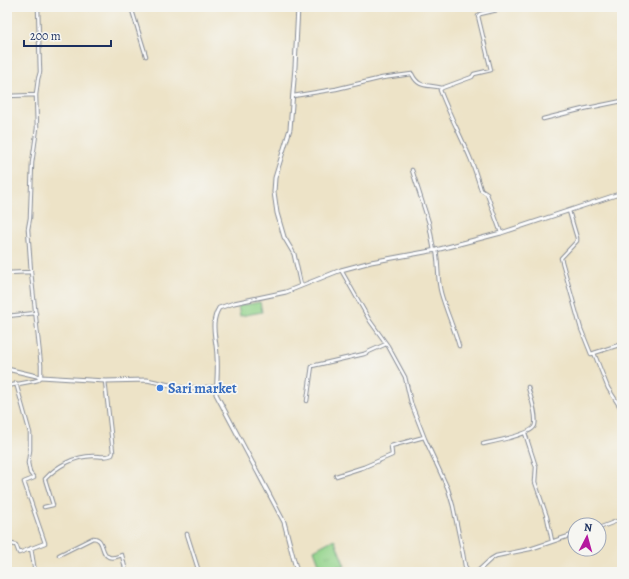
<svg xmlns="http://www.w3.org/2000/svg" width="629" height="579" font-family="Alegreya,serif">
<defs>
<pattern id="grass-tufts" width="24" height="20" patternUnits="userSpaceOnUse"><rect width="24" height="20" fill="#93d38a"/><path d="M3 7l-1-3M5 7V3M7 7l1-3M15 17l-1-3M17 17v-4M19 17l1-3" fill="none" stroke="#7eb57a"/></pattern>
</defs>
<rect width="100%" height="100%" fill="#f6f6f2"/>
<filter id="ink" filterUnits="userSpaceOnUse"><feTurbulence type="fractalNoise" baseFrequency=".025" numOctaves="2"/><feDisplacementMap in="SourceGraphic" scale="8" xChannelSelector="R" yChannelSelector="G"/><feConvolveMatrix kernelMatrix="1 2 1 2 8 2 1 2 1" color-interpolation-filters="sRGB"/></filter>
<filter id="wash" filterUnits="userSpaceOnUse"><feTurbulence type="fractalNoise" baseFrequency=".012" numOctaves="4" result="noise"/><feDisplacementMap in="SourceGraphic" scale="16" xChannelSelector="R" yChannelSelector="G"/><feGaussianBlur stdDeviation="0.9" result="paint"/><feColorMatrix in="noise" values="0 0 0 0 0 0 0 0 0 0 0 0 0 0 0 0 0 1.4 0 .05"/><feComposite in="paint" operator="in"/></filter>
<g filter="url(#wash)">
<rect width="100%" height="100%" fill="#ede3c7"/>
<path fill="url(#grass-tufts)" stroke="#578174" d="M334,539L345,566L330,572H322L314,550Z"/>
<path fill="#93d38a" stroke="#578174" d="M260,302L262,312L240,316L238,306Z"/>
</g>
<g filter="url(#ink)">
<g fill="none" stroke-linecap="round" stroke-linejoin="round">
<g stroke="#848992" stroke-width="4.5">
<path id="street" d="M131,7L146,56
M87,9L96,7
M7,96L36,95
M293,96L336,89L382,78L412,74C419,89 428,84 442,88
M543,119L583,109L622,101
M412,170L429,223L434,251
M569,211L577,238V241L561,258L581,329L591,354L622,344
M501,233L487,194L481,190C478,180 475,170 471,160C461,136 449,114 440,90L442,88L472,77L474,74L491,70L478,16L480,14L510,7
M436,250C439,264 437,279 441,293C446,311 454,328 459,346
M341,270L370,321L388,346L405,377L411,403L425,439L448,489L453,506L463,554L465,566L469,572
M7,273L30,272
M7,316L36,313
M594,353L608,388L622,410
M7,386L34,381L38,380L41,377V365L31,272L28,229L30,218L32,163L37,128L36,95L38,79L40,72L38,7
M307,401L312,366L364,354L386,344
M525,433L536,467L535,482L547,517L552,541
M483,444C492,442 534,434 535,425C537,413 531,399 528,387
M336,476L364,467L392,455L391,446L424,437
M44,507L53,505L45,479C57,466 75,456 93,456C100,456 105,458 112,455L113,452L105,381
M599,528L622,519
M187,534L199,572
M7,543L16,545L19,553L45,543L24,482L34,478L30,473L28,463L30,450V433L16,383
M31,548L35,572
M59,555L93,538C105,538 100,554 109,557C113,559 118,556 122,555L126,572
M477,572L491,559L496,556L530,549L575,534"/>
</g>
<g stroke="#848992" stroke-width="5">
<path id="secondary" d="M298,7L295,67L290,129L275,178L274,192L277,213L284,237L294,254L301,286
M7,369L41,377L105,381L147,380L183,388L217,387
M297,572L284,522L216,394C217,382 218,370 217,357C217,340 209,324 219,308L234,303L286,292L341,270L371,262L436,250L501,233L622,193"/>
</g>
<use href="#street" stroke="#fff" stroke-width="2.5"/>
<use href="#secondary" stroke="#fff" stroke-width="3"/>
</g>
</g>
<circle fill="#3f7fe0" stroke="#f6f6f2" stroke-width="1.5" cx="160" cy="388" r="4"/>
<g text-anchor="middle" stroke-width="3.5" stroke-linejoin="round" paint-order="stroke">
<g font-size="14" font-weight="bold" fill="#366cbe" stroke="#f6f6f2" text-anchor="start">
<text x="168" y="393">Sari market</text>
</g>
</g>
<rect width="629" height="579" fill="none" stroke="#f6f6f2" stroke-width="24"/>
<g transform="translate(587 537) rotate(6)"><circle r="19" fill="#f6f6f2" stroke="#9ea6b7"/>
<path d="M0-3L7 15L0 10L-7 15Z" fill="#b5179e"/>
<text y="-6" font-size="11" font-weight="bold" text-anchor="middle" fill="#1b2f5e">N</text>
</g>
<path d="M24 40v6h87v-6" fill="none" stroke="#1b2f5e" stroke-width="2"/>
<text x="30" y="40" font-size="12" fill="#1b2f5e" stroke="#f6f6f2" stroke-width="3" paint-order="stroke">200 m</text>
</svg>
